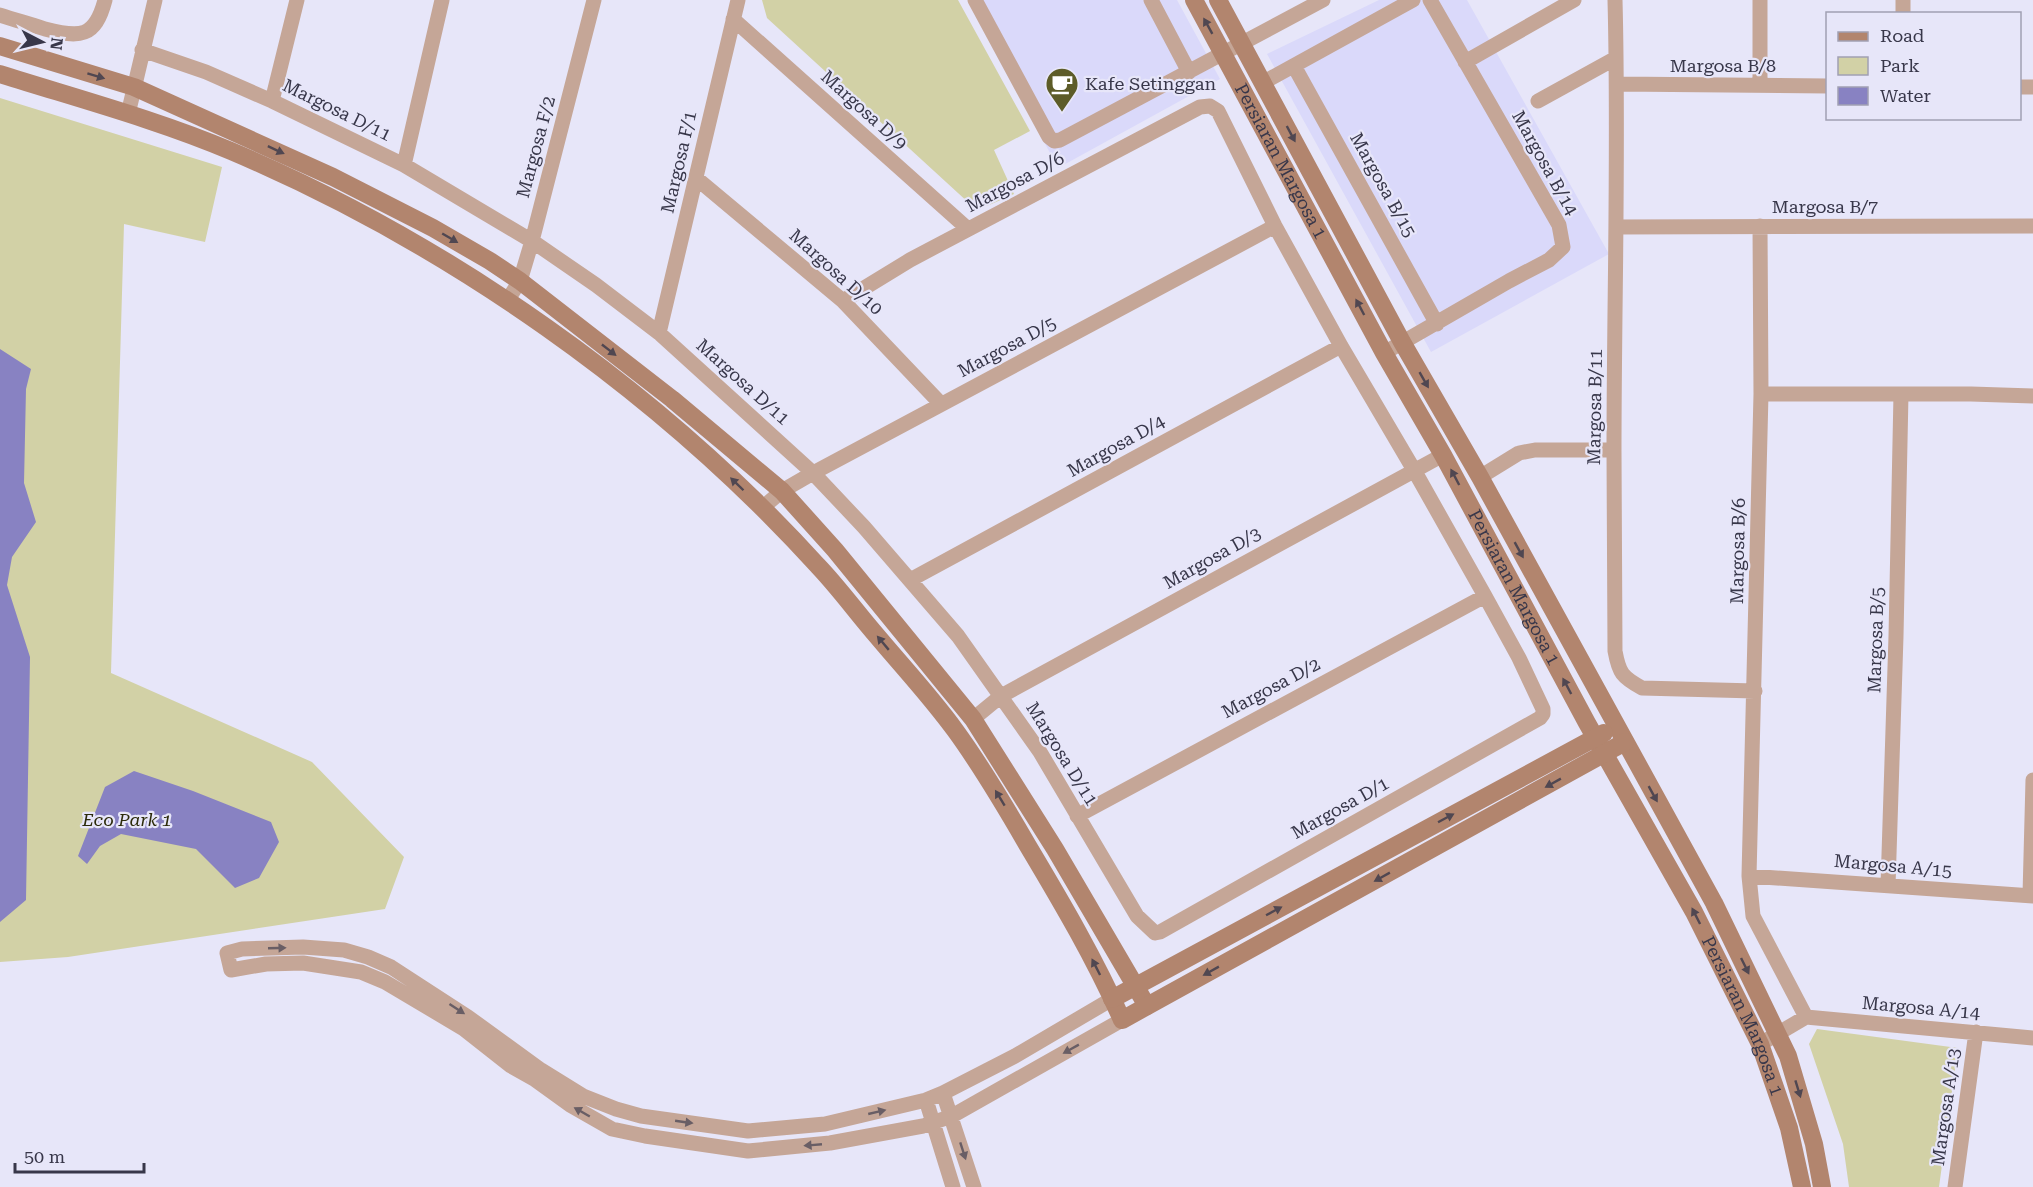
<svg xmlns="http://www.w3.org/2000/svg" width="2033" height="1187" font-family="'Roboto Serif',serif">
<rect width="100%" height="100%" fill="#e7e6f9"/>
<path fill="#dad9fa" d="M968,0H1177L1220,79L1058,168Z
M1379,0H1467L1609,254L1431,352L1267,54Z"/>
<path fill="#d2d1a6" d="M762,0H958L1030,131L994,150L1014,194L987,206L970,204L767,18Z
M0,98L222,167L205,242L124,224L111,673L312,762L404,857L385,909L68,957L0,962Z
M1817,1029L1958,1048L1939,1187H1849L1843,1144L1809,1044Z"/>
<path fill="#8882c2" d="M0,349L31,369L26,389L24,483L36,522L12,557L7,585L30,657L26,900L0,922Z
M134,771L193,791L271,822L279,842L259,878L235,888L196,849L121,834L100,846L87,864L78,856L105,787Z"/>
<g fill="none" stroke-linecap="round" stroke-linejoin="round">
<path stroke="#c5a697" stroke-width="15" d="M975,0L1049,137L1054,141L1060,140L1323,0
M1151,0L1189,72
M1615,0C1619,150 1614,301 1614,451C1614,518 1615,585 1615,651C1619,673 1622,677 1642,688L1755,691
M1903,14V0
M0,15C15,20 30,24 45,29C80,38 95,38 105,0
M733,19L968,229
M142,50L206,72L272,101L404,165L532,241L596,285L659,333L813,473L864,527L958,636L1040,752L1137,916L1155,933L1160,932L1540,718L1543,714V709L1519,658L1485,596L1414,470L1341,346L1275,226L1218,111L1210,106L1200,107L910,260L843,301
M1465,62L1574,0
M1294,66L1437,324
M1264,82L1413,0
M1618,84L1828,86
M1760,85V0
M2020,87H2033
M272,101L297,0
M1538,101L1616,58
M128,114L155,0
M404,165L442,0
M696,178L843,301L941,404
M1760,226L1761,394L1749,876L1753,916L1806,1017
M1617,227L2033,226
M507,301L520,281L532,241L594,0
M659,333L738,0
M1384,353L1509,281L1549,260L1563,247L1559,225L1430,0
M1761,394H1971L2033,396
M1480,477L1519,453L1535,450H1614
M762,508L782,491L813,473L1275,226
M910,580L1341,346
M973,719L1001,696L1443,455
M1077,816L1485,596
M1749,876L2033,896
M1888,886L1896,636L1901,394
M2030,895L2033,780
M1112,999L1015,1056L943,1093L926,1100L825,1124L748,1131L641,1116L616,1109L583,1096L541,1070L468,1017L391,967L368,957L344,950L303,947L242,949L227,953L231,970L266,964L303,963L361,972L385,982L464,1029L511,1066L534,1079L570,1105L612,1129L645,1136L748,1151L830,1143L923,1126L952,1116L1122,1020
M1806,1017L2033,1038
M1767,1040L1806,1017
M943,1093L974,1187
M926,1100L953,1187
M1955,1187L1976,1032"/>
<g stroke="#b2856e" stroke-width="18">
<path id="s1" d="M1194,0L1384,353L1443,455L1587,723L1694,912L1760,1044L1789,1128L1802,1187"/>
<path d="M1218,0L1402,342L1480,477L1714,903L1788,1056L1814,1144L1822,1187"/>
<path d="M0,46L134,87L333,177L433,228L490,261L520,281L672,399L782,491L835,550L973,719L1055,849L1147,1006"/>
<path d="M0,74C76,98 158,120 231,151C448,243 659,391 818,566C839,588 857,613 877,636C903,667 931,697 955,730C982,767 1005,806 1028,846C1062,903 1095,959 1122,1020L1625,742"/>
<path d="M1112,999L1604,733"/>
</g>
</g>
<defs><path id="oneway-solid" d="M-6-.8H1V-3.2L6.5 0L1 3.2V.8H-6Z" transform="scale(1.5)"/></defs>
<g fill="#504751">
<use href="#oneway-solid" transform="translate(1208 26) rotate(-119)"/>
<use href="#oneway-solid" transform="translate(96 76) rotate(17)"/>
<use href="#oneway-solid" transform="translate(1291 134) rotate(62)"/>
<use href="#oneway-solid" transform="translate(276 150) rotate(25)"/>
<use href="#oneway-solid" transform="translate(450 238) rotate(30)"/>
<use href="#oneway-solid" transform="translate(1360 307) rotate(-118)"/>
<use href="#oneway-solid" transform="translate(609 350) rotate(38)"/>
<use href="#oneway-solid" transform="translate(1424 380) rotate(60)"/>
<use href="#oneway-solid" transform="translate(1455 477) rotate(-118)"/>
<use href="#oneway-solid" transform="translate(737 484) rotate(-136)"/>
<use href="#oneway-solid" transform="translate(1519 550) rotate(61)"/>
<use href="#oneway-solid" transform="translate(883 643) rotate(-130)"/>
<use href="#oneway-solid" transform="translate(1567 686) rotate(-118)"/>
<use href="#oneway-solid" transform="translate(1553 783) rotate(151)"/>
<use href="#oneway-solid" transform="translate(1653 794) rotate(61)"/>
<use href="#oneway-solid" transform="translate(1000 798) rotate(-121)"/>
<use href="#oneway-solid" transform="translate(1446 818) rotate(-28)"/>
<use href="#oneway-solid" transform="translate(1382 877) rotate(151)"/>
<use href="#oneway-solid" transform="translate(1274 911) rotate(-28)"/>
<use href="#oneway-solid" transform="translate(1696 916) rotate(-117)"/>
<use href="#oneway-solid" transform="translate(1745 966) rotate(64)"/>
<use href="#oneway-solid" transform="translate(1096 967) rotate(-117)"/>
<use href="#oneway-solid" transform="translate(1211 971) rotate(151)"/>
<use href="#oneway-solid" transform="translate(1798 1089) rotate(73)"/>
</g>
<g fill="#695e65">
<use href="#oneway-solid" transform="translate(277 948) rotate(-2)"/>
<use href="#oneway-solid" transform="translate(457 1009) rotate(33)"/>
<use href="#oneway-solid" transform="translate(1071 1049) rotate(151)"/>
<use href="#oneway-solid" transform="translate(582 1112) rotate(-150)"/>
<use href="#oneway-solid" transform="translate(877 1112) rotate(-13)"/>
<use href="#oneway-solid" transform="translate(684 1122) rotate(8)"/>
<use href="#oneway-solid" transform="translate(813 1145) rotate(175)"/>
<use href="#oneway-solid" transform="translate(963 1151) rotate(72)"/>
</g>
<defs>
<g id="cafe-pin" transform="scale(1.725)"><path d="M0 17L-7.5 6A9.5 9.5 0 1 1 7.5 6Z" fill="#5d5c28" stroke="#e7e6f9"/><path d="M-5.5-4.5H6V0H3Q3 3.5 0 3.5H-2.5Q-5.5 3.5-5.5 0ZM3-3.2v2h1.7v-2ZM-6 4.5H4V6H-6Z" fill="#fff"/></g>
</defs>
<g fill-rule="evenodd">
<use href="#cafe-pin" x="1062" y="84"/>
</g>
<g text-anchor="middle" stroke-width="4.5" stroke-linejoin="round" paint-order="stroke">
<g font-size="18" fill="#38374a" stroke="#e7e6f9">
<text x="1723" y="72">Margosa B/8</text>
<text transform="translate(337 110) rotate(26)" y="6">Margosa D/11</text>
<text transform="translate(864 110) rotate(42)" y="6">Margosa D/9</text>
<text transform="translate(536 147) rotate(-75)" y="6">Margosa F/2</text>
<text dy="6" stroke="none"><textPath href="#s1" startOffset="183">Persiaran Margosa 1</textPath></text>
<text transform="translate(679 162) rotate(-77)" y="6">Margosa F/1</text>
<text transform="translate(1545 163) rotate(61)" y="6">Margosa B/14</text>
<text transform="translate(1015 182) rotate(-28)" y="6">Margosa D/6</text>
<text transform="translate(1383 185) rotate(61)" y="6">Margosa B/15</text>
<text x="1825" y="213">Margosa B/7</text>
<text transform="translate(836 272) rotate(42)" y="6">Margosa D/10</text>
<text transform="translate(1007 347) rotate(-28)" y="6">Margosa D/5</text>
<text transform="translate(743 382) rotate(42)" y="6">Margosa D/11</text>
<text transform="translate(1595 407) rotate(-89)" y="6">Margosa B/11</text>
<text transform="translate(1116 446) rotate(-29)" y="6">Margosa D/4</text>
<text transform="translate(1738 551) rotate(-89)" y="6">Margosa B/6</text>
<text transform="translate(1212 558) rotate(-29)" y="6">Margosa D/3</text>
<text dy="6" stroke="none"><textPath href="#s1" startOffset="669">Persiaran Margosa 1</textPath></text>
<text transform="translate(1876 640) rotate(-88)" y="6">Margosa B/5</text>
<text transform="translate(1271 688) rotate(-28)" y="6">Margosa D/2</text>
<text transform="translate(1062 754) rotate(58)" y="6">Margosa D/11</text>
<text transform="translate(1340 808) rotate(-29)" y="6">Margosa D/1</text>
<text transform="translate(1893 866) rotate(5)" y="6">Margosa A/15</text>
<text transform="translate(1921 1008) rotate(5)" y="6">Margosa A/14</text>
<text dy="6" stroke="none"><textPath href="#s1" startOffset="1155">Persiaran Margosa 1</textPath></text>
<text transform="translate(1946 1107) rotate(-82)" y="6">Margosa A/13</text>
</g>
<g font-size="18" fill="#38374a" stroke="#e7e6f9" text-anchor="start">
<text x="1085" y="90">Kafe Setinggan</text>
</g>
<g font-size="18" font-style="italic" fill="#2d2c0b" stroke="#e7e6f9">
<text x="127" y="826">Eco Park 1</text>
</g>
</g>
<rect x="1826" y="12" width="195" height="108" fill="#e7e6f9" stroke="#a1a0b3" stroke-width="1.5"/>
<rect x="1838" y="32" width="30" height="9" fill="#b2856e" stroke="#a1a0b3" stroke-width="1.5"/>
<text x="1880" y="42" font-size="18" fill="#38374a">Road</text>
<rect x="1838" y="57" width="30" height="18" fill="#d2d1a6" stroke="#a1a0b3" stroke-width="1.5"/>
<text x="1880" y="72" font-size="18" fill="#38374a">Park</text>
<rect x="1838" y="87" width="30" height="18" fill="#8882c2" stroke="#a1a0b3" stroke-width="1.5"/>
<text x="1880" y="102" font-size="18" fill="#38374a">Water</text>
<g transform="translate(42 42) rotate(97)" stroke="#e7e6f9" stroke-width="4.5" paint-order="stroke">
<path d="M0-4.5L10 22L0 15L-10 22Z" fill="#38374a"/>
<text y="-9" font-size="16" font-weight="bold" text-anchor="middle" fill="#38374a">N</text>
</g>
<path d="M15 1163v9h129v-9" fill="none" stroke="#38374a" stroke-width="3"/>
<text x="24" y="1163" font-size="18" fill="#38374a" stroke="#e7e6f9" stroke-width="4.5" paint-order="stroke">50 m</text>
</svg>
